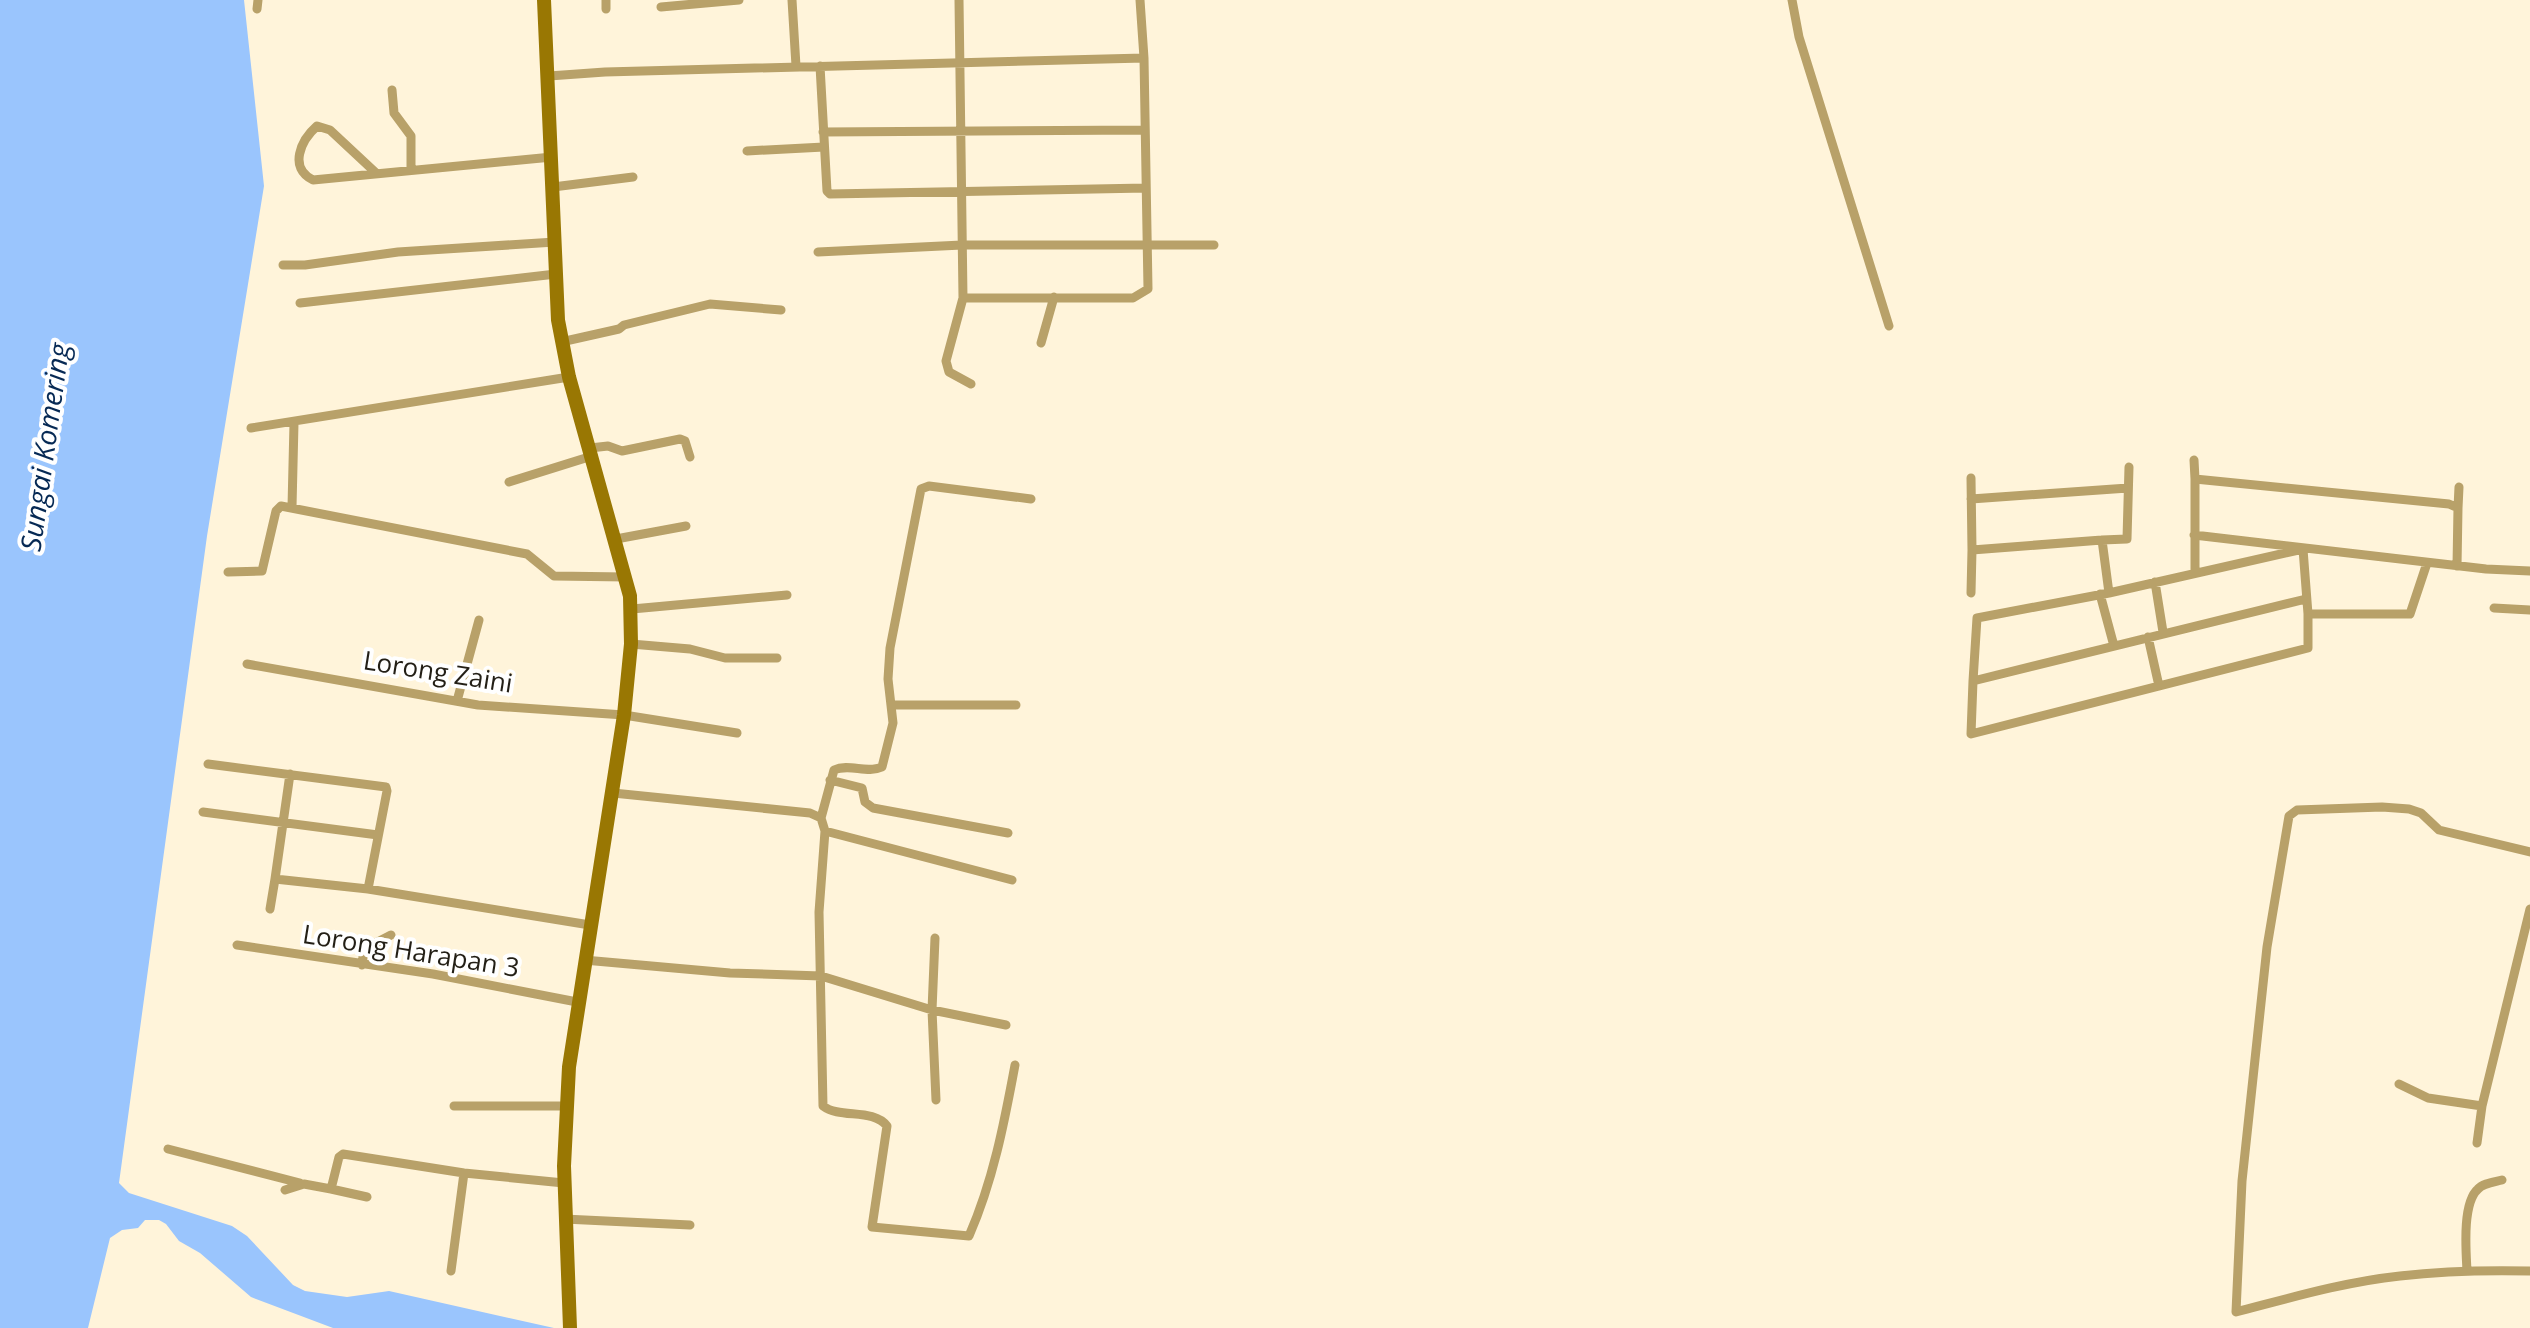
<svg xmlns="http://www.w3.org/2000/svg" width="2530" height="1328" font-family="'Open Sans',sans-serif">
<rect width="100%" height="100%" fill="#fff4da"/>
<path fill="#9ac5fd" d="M0,0H244L264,186L207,536L119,1183L129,1193L232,1226L247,1236L293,1285L305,1291L347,1297L389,1291L554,1328H333L251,1297L200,1253L179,1241L166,1224L159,1220H145L138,1228L122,1230L110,1238L88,1328H0Z"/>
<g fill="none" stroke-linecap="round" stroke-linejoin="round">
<path stroke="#b8a169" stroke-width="9" d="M792,0L796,66
M959,0L963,298L946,361L949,372L971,384
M1792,0L1799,37L1889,326
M661,7L739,0
M257,9L258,0
M606,9V0
M820,66L827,191L830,194L1146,188
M549,76L605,72L1144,58
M392,90L394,113L411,136V169
M823,132L1145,130
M747,151L824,147
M375,172L330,130L317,126C301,140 288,168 313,180L552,157
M553,187L633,177
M818,252L962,245H1214
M283,265H305L398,252L555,242
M963,298H1133L1148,289L1144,58L1140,0
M300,303L556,274
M561,342L619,329L624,325L710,304L781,310
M1041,343L1054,297
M251,428L569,377
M590,448L608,446L622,451L680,439L685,441L690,457
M2194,460L2195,479
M1971,478L1972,550
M509,482L592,456
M1971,499L2128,488
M292,507L294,423
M2458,508L2459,487
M2194,535L2486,569L2530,571
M616,539L686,526
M2195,571V479L2449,504L2458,508L2457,566
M228,572L262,571L276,511L281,506L527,554L554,576L626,577
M2155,582L2163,632
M1971,593L1972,550L2102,540
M2109,593L2102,540L2127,539L2129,467
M2100,594L2114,646
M2306,599L1973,681L1971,734L2308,648V614
M2494,608L2530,610
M632,609L787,595
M2148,637L2159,686
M631,644L690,649L725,658H777
M247,664L478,705L624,715L737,733
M1973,681L1977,618L2109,593L2303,549L2308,614H2410L2427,563
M457,701L479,620
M892,705H1016
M208,764L386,787L387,791L368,889
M290,774L275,879L368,889L590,925
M830,780L862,788L865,802L873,808L1008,833
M613,793L810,813L821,818L825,831L819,912L823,1106C840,1119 873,1108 887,1126L872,1227L969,1236C993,1181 1004,1124 1015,1065
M203,812L378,835
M821,818L834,770C849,763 867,774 882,767L893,723L888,679L890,648L921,489L929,486L1031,499
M825,831L1012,880
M2530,852L2439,830L2421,813L2409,809L2382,807L2297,810L2289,816L2267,947L2242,1181L2236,1312C2290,1298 2344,1282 2400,1276C2443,1271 2486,1270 2530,1271
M270,909L275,879
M935,938L932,1010L936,1100
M237,945L433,974L577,1002
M584,960L730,973L821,976L932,1010L1006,1025
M362,965L364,949L391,935
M2399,1084L2428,1098L2482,1106
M454,1106H566
M2477,1143L2482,1106L2530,909
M168,1149L300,1183
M331,1189L367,1197
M285,1190L304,1184L331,1189L339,1157L343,1154L464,1173L564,1183
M564,1219L690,1225
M451,1271L464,1173
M2467,1271C2466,1251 2462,1203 2478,1189C2483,1183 2495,1182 2502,1180"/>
<path stroke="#997703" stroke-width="14" d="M544,0L558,320L569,377L630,596L631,644L624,715L569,1067L564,1166L570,1328"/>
</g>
<g text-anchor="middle" stroke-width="8" stroke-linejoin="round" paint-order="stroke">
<g font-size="26" fill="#231f16" stroke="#fff">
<text transform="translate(438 672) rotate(9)" y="9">Lorong Zaini</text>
<text transform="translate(411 951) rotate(9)" y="9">Lorong Harapan 3</text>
</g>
<g font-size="28" font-style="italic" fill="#062954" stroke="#fff">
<text transform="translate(45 447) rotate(-82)" y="10">Sungai Komering</text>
</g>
</g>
</svg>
